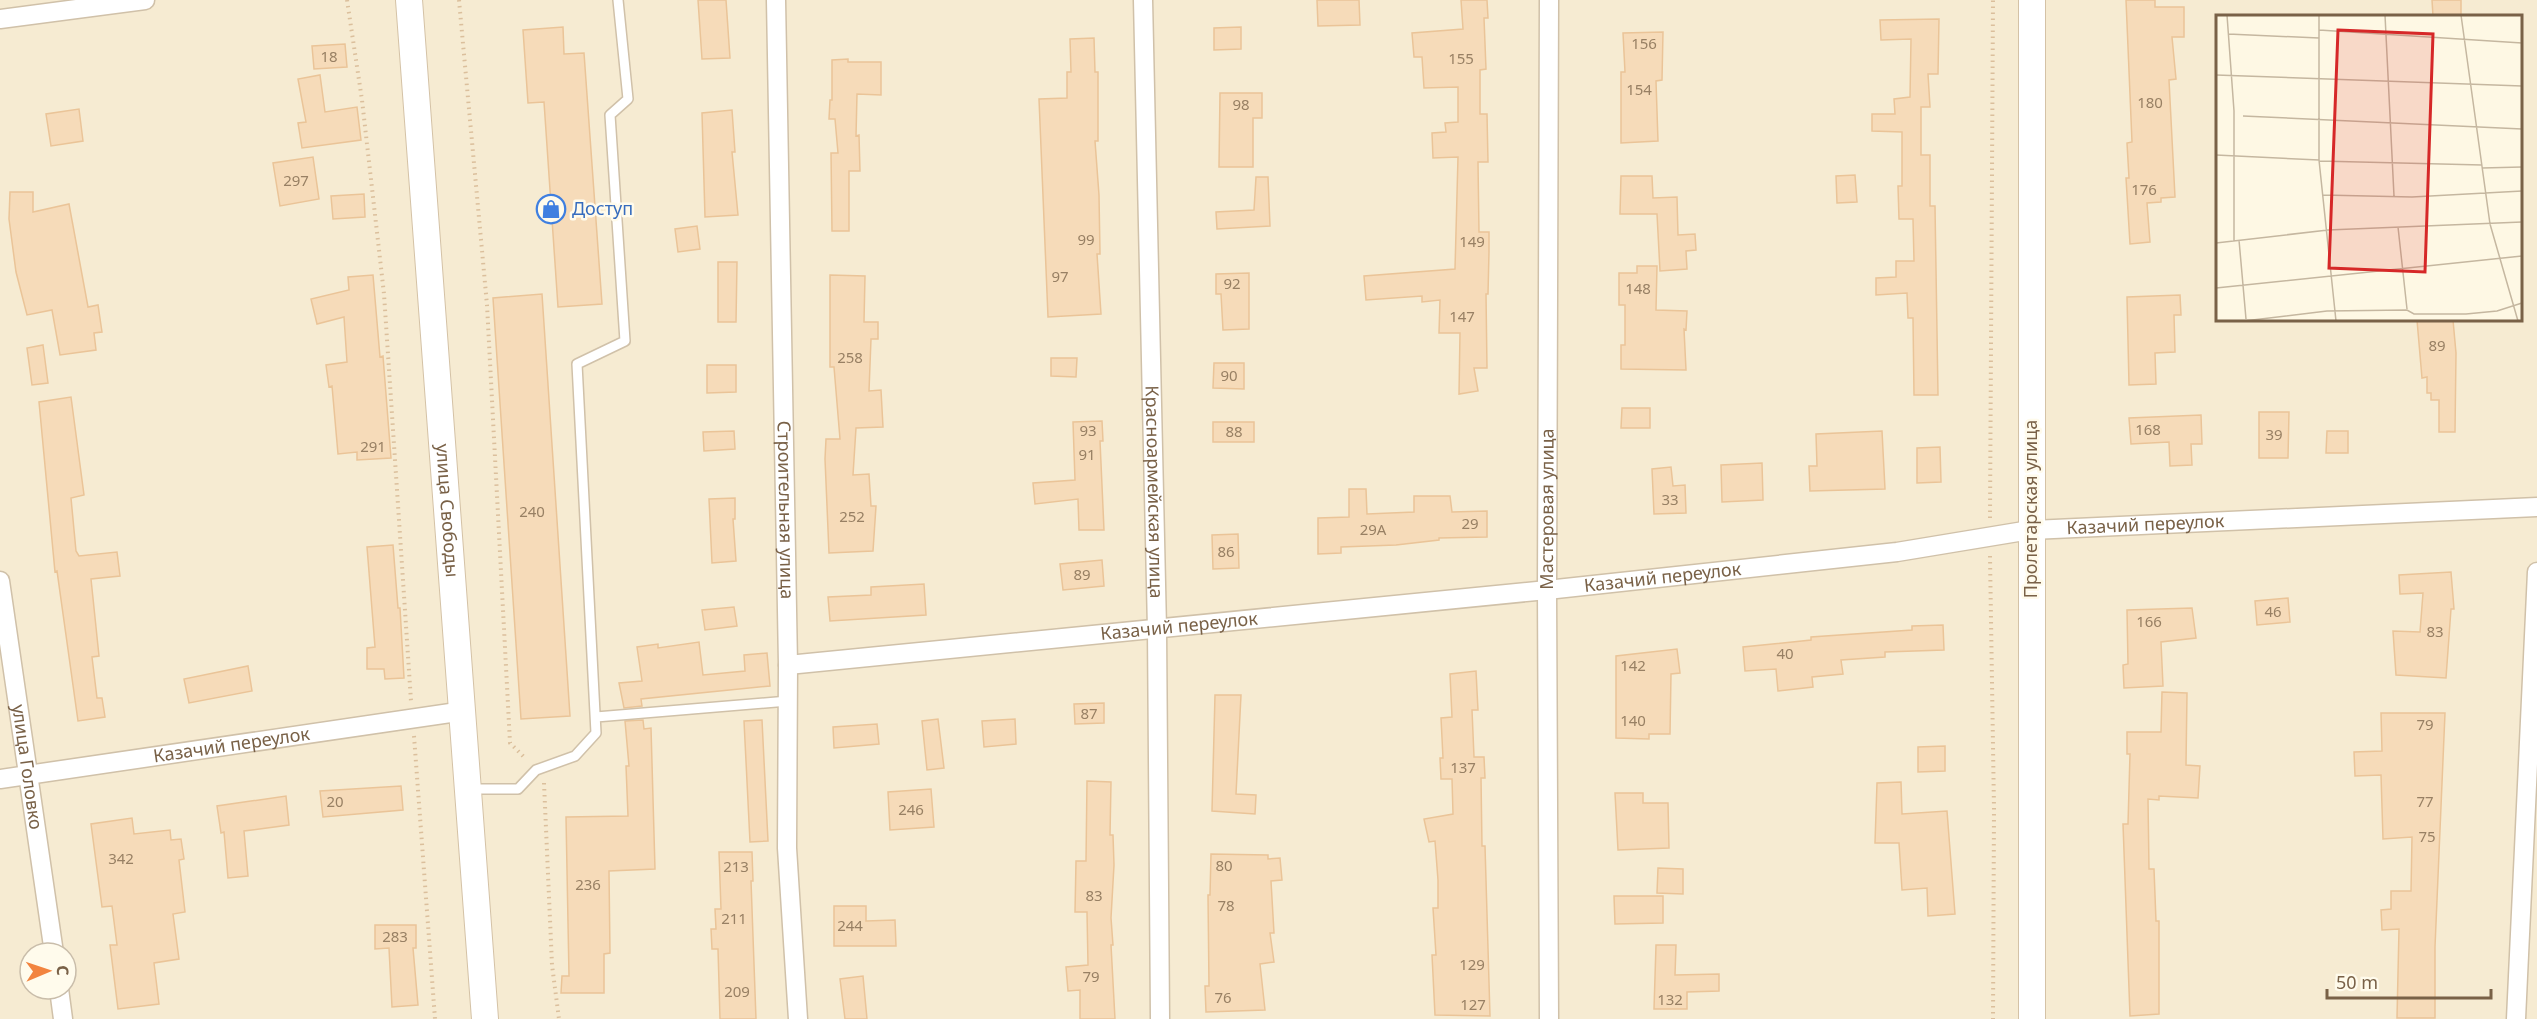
<svg xmlns="http://www.w3.org/2000/svg" width="2537" height="1019" font-family="'Noto Sans',sans-serif">
<rect width="100%" height="100%" fill="#fef8e4"/>
<path fill="#f6ebd2" fill-rule="evenodd" d="M0,0H2537V1019H0ZM2218,16H2520V320H2218ZM30,953H66V989H30Z"/>
<path fill="#f6dbb9" stroke="#eac498" stroke-width="1.5" d="M698,0H726L730,58L702,59Z
M1317,0H1359L1360,25L1318,26Z
M1461,0H1487L1488,18H1484L1486,69L1480,70V114H1487L1488,162H1478L1479,232H1489V252L1488,294H1486L1487,368H1474L1478,391L1459,394L1460,333H1439L1440,300L1422,302V296L1366,300L1364,276L1455,269L1458,157L1433,158L1432,133L1446,132L1445,123L1458,122V87L1424,88L1422,57H1414L1412,33L1463,29Z
M2126,0H2155V7H2184V37H2172L2176,79L2169,80L2175,197L2161,198V202L2147,203L2150,242L2130,244L2126,178H2129L2127,143L2132,142Z
M2432,0H2461V16H2433Z
M1939,19L1938,74H1928L1930,107H1921V155H1930V206H1935L1938,395H1914L1913,318H1908L1907,293L1876,295V278L1896,277V261H1914L1913,219H1899L1898,186H1902V132L1872,131V114H1895L1894,99L1910,97L1911,39L1881,40L1880,20Z
M563,27L564,54L584,53L602,304L558,307L544,102L528,103L523,30Z
M1241,27V49L1214,50V28Z
M1663,32L1662,80L1656,81L1658,141L1621,143V72H1625L1623,33Z
M1094,38L1095,72H1098V141H1095L1099,195L1100,254H1097L1101,314L1048,317L1039,99L1067,98V72H1071L1070,39Z
M345,44L347,67L314,69L312,46Z
M848,59V62H881V95L857,94L856,136L859,135L860,171H849V231H832L831,153H838L835,119H829L830,100H832V60Z
M320,75L325,112L357,107L361,140L302,148L298,123L306,122L298,79Z
M1220,93H1262V118H1253V167H1219Z
M79,109L83,141L51,146L46,114Z
M732,110L735,152H732L738,215L705,217L702,113Z
M313,157L319,199L280,206L273,163Z
M1855,175L1857,202L1837,203L1836,176Z
M1621,176H1652L1653,198L1677,197L1678,235L1695,234L1696,250L1686,251L1687,269L1660,271L1657,214H1620Z
M1256,177H1268L1270,226L1217,229L1216,212L1254,210Z
M10,192H33V212L69,204L88,307L98,305L102,332L94,333L96,350L60,355L52,310L27,315L16,272L9,219Z
M364,194L365,217L333,219L331,196Z
M697,226L700,249L678,252L675,229Z
M718,262H737L736,322H718Z
M1637,266H1657L1656,310L1687,311L1686,330L1684,329L1686,370L1621,369V345H1625V305H1619V273H1637Z
M1249,273V329L1223,330L1221,294H1216V274Z
M373,275L380,357L383,356L391,458L357,460V452L338,454L332,386L329,387L326,365L347,362L344,317L317,324L311,299L349,290L348,277Z
M830,275L865,276L864,322H878V339H871L869,391L881,390L883,427L856,428L853,475L869,474L871,506H876L873,551L829,553L825,459L826,439H840L834,367H830Z
M542,294L570,716L521,719L493,298Z
M2180,295L2181,315H2174L2175,352L2155,353L2156,384L2129,385L2127,297Z
M2417,320H2453L2456,353L2455,432H2439V400H2431V393H2427V377L2422,378Z
M43,345L48,383L32,385L27,348Z
M1051,358H1077L1076,377L1051,376Z
M1214,363H1244V389L1213,388Z
M707,365H736V392L707,393Z
M71,397L84,495L71,498L76,551L79,556L117,552L120,576L91,579L99,656L92,657L97,698H102L105,717L78,721L57,571L55,572L39,402Z
M1622,408H1650V428H1621Z
M2259,412H2289L2288,458H2259Z
M2201,415L2202,444H2191L2192,465L2170,466L2169,442L2131,444L2129,418Z
M1102,421L1103,441H1100L1104,530H1079L1078,499L1035,504L1033,483L1075,480L1073,422Z
M1213,422H1254V442H1213Z
M734,431L735,449L704,451L703,432Z
M1882,431L1885,489L1810,491L1809,466H1817L1816,434Z
M2327,431H2348V453H2326Z
M1940,447L1941,482L1917,483V448Z
M1762,463L1763,500L1722,502L1721,465Z
M1671,467L1673,486L1685,485L1686,513L1654,514L1652,469Z
M1349,489H1366L1367,514L1414,512V496H1450L1452,512L1487,511V537L1439,538V540L1396,545L1341,547V553L1318,554V518L1349,517Z
M735,498V519H733L736,561L712,563L709,499Z
M1238,534L1239,568L1213,569L1212,535Z
M393,545L398,608H400L404,678L385,679L384,669H367V648L375,647L367,547Z
M1102,560L1104,586L1063,590L1060,564Z
M2451,572L2454,609H2451L2446,678L2396,675L2393,631L2420,632L2423,593L2400,594L2399,575Z
M924,584L926,615L830,621L828,597L871,595V587Z
M2288,598L2290,622L2257,625L2255,601Z
M734,607L737,626L705,630L702,610Z
M2192,608L2196,638L2161,642L2163,686L2124,688L2123,665L2128,664L2127,610Z
M1943,625L1944,650L1885,652V657L1841,660L1843,674L1812,677L1813,687L1778,691L1776,669L1745,671L1743,647L1811,640V637L1912,630V626Z
M699,642L703,675L745,671L744,655L767,653L770,686L641,699L642,706L624,708L619,683L642,681L637,647L658,644V648Z
M1677,649L1680,673L1671,674L1670,734H1649V739L1616,738V656Z
M248,666L252,691L189,703L184,679Z
M1476,671L1478,710H1472L1474,757H1484L1485,778H1481L1482,846H1485L1490,1016L1435,1015L1432,955H1436L1433,908H1438V880L1435,841L1429,842L1424,819L1453,814L1452,779H1441L1440,758H1443L1441,718L1452,717L1450,674Z
M2162,692L2187,693L2186,765L2200,766L2198,798L2159,796V800L2148,799L2149,869H2154L2156,921H2159V1014L2130,1016L2123,824H2128L2130,754H2127V732H2161Z
M1215,695H1241L1236,794L1256,795L1255,814L1212,811Z
M1104,703V723L1075,724L1074,704Z
M2381,713H2445L2435,947V1018H2397L2399,929L2382,930L2381,910L2391,909V891H2411L2412,837L2383,839L2381,775L2355,776L2354,752L2382,751Z
M938,719L944,768L927,770L922,721Z
M1015,719L1016,744L984,747L982,721Z
M643,720L644,729L651,728L655,869L609,871L610,953L604,954V993H561L562,976H569L566,817L628,816L626,766H629L625,721Z
M762,720L768,841L750,842L744,721Z
M877,724L879,744L834,748L833,727Z
M1945,746V771L1918,772V747Z
M1087,781L1111,782L1110,835H1113L1114,865L1111,918L1113,945H1111L1115,1019H1080V990L1068,991L1066,967L1088,965L1087,912H1075L1076,861H1086Z
M1901,782L1902,814L1947,811L1955,914L1928,916L1927,888L1902,890L1899,843H1875L1877,783Z
M401,786L403,810L323,817L320,791Z
M931,789L934,827L890,830L888,792Z
M1615,793H1643V803H1668L1669,848L1618,850Z
M286,796L289,825L244,831L248,876L228,878L224,832L221,833L217,806Z
M132,818L134,834L170,830L171,840L181,839L184,859L179,860L185,912L173,914L179,959L154,963L159,1004L118,1009L110,945H117L112,906L102,907L91,824Z
M719,852H752L753,881H751L756,1019H720L718,949H712L711,929H716L715,909H721Z
M1211,854L1268,855V859L1280,858L1282,880L1271,881L1274,933H1270L1274,962L1260,964L1265,1010L1206,1012L1205,986H1209L1208,895H1210Z
M1658,868L1683,869V894L1657,893Z
M1614,896H1663V923L1615,924Z
M834,906H866V921L895,920L896,946H834Z
M375,925H416V948H413L418,1005L392,1007L389,948L375,949Z
M1656,945H1676L1675,975L1719,974V991L1687,992V1009H1654Z
M863,976L867,1019H845L840,979Z"/>
<g fill="none" stroke-linecap="round" stroke-linejoin="round">
<g stroke="#d0c1a9" stroke-width="12">
<path id="lane" d="M596,717L788,701
M469,789H518L536,770L575,756L596,733L577,364L625,341L610,115L628,99L618,0"/>
</g>
<g stroke="#d0c1a9" stroke-width="21">
<g id="street">
<path id="s1" d="M776,0L788,665L787,848L798,1019"/>
<path id="s2" d="M1143,0L1157,629L1160,1019"/>
<path d="M0,19L145,0"/>
<path id="s3" d="M0,581L54,953"/>
<path id="s4" d="M788,665L1547,590L1897,552L2030,530L2537,507"/>
<path id="s5" d="M0,779L464,711"/>
<path d="M59,989L63,1019"/>
<path id="s6" d="M1549,1019L1547,590L1549,0"/>
<path d="M2516,1019L2537,572"/>
</g>
</g>
<g stroke="#d4c2a6" stroke-width="28">
<g id="secondary">
<path id="s7" d="M409,0L485,1019"/>
<path d="M2032,1019V0"/>
</g>
</g>
<path stroke="#dbbf9c" stroke-width="4" stroke-dasharray="1.5 4.5" stroke-linecap="butt" d="M347,0L362,100L384,294L411,701
M459,0L487,305L510,743L526,759
M1990,518L1993,0
M1990,556L1994,809L1993,1019
M414,736L435,1019
M544,783L552,965L559,1019"/>
<use href="#lane" stroke="#fff" stroke-width="9"/>
<use href="#street" stroke="#fff" stroke-width="18"/>
<use href="#secondary" stroke="#fff" stroke-width="26"/>
</g>
<defs>
<g id="shop-ring" transform="scale(1.5)"><circle r="9.5" fill="#fffbec" stroke="#3f7fe0" stroke-width="1.5"/><path d="M-5-2.5h2.3a2.7 3.5 0 0 1 5.4 0H5L5.5 6h-11ZM-1.5-2.5h3a1.5 2.3 0 0 0-3 0Z" fill="#3f7fe0"/></g>
</defs>
<g fill-rule="evenodd">
<use href="#shop-ring" x="551" y="209"/>
</g>
<g text-anchor="middle" stroke-width="5" stroke-linejoin="round" paint-order="stroke">
<g font-size="15" fill="#988064">
<text x="1644" y="49">156</text>
<text x="329" y="62">18</text>
<text x="1461" y="64">155</text>
<text x="1639" y="95">154</text>
<text x="2150" y="108">180</text>
<text x="1241" y="110">98</text>
<text x="296" y="186">297</text>
<text x="2144" y="195">176</text>
<text x="1086" y="245">99</text>
<text x="1472" y="247">149</text>
<text x="1060" y="282">97</text>
<text x="1232" y="289">92</text>
<text x="1638" y="294">148</text>
<text x="1462" y="322">147</text>
<text x="2437" y="351">89</text>
<text x="850" y="363">258</text>
<text x="1229" y="381">90</text>
<text x="2148" y="435">168</text>
<text x="1088" y="436">93</text>
<text x="1234" y="437">88</text>
<text x="2274" y="440">39</text>
<text x="373" y="452">291</text>
<text x="1087" y="460">91</text>
<text x="1670" y="505">33</text>
<text x="532" y="517">240</text>
<text x="852" y="522">252</text>
<text x="1470" y="529">29</text>
<text x="1373" y="535">29А</text>
<text x="1226" y="557">86</text>
<text x="1082" y="580">89</text>
<text x="2273" y="617">46</text>
<text x="2149" y="627">166</text>
<text x="2435" y="637">83</text>
<text x="1785" y="659">40</text>
<text x="1633" y="671">142</text>
<text x="1089" y="719">87</text>
<text x="1633" y="726">140</text>
<text x="2425" y="730">79</text>
<text x="1463" y="773">137</text>
<text x="335" y="807">20</text>
<text x="2425" y="807">77</text>
<text x="911" y="815">246</text>
<text x="2427" y="842">75</text>
<text x="121" y="864">342</text>
<text x="1224" y="871">80</text>
<text x="736" y="872">213</text>
<text x="588" y="890">236</text>
<text x="1094" y="901">83</text>
<text x="1226" y="911">78</text>
<text x="734" y="924">211</text>
<text x="850" y="931">244</text>
<text x="395" y="942">283</text>
<text x="1472" y="970">129</text>
<text x="1091" y="982">79</text>
<text x="737" y="997">209</text>
<text x="1223" y="1003">76</text>
<text x="1670" y="1005">132</text>
<text x="1473" y="1010">127</text>
</g>
<g font-size="18" fill="#366cbe" stroke="#fffbec" text-anchor="start">
<text x="572" y="215">Доступ</text>
</g>
<g font-size="18" fill="#796147" stroke="#fffbec">
<text dy="6" stroke="none"><textPath href="#s2" startOffset="492">Красноармейская улица</textPath></text>
<text dy="6" stroke="none"><textPath href="#s7" startOffset="512">улица Свободы</textPath></text>
<text transform="translate(2031 509) rotate(-90)" y="6">Пролетарская улица</text>
<text dy="6" stroke="none"><textPath href="#s1" startOffset="510">Строительная улица</textPath></text>
<text dy="6" stroke="none"><textPath href="#s6" startOffset="510">Мастеровая улица</textPath></text>
<text dy="6" stroke="none"><textPath href="#s4" startOffset="1365">Казачий переулок</textPath></text>
<text dy="6" stroke="none"><textPath href="#s4" startOffset="879">Казачий переулок</textPath></text>
<text dy="6" stroke="none"><textPath href="#s4" startOffset="393">Казачий переулок</textPath></text>
<text dy="6" stroke="none"><textPath href="#s5" startOffset="234">Казачий переулок</textPath></text>
<text dy="6" stroke="none"><textPath href="#s3" startOffset="188">улица Головко</textPath></text>
</g>
</g>
<g transform="translate(2216 15)">
<rect width="306" height="306" fill="#fef8e4"/>
<path fill="none" stroke="#c5b7a0" stroke-width="1.5" d="M11,0L18,96V226M103,0V145L120,306M169,0L178,181M245,0L274,209M103,15L306,28M12,19L103,23M0,60L306,71M27,101L306,114M0,140L103,145M103,146L266,150M266,153L306,152M107,180L196,182L306,176M274,209L302,306M182,212L191,294M23,225L30,304M0,228L112,215L306,207M0,273L306,241M28,306L111,296L191,295L198,299H250L281,296L306,288"/>
<path fill="#d62828" fill-opacity="0.15" stroke="#d62828" stroke-width="3" d="M122,15L217,19L209,257L113,253Z"/>
<rect width="306" height="306" fill="none" stroke="#796147" stroke-width="3"/>
</g>
<g transform="translate(48 971) rotate(88)"><circle r="28" fill="#fffbec" stroke="#c9bdaa" stroke-width="1.5"/>
<path d="M0-4.5L10 22L0 15L-10 22Z" fill="#f2843f"/>
<text y="-9" font-size="16" font-weight="bold" text-anchor="middle" fill="#796147">С</text>
</g>
<path d="M2327 989v9h164v-9" fill="none" stroke="#796147" stroke-width="3"/>
<text x="2336" y="989" font-size="18" fill="#796147" stroke="#fffbec" stroke-width="4.5" paint-order="stroke">50 m</text>
</svg>
